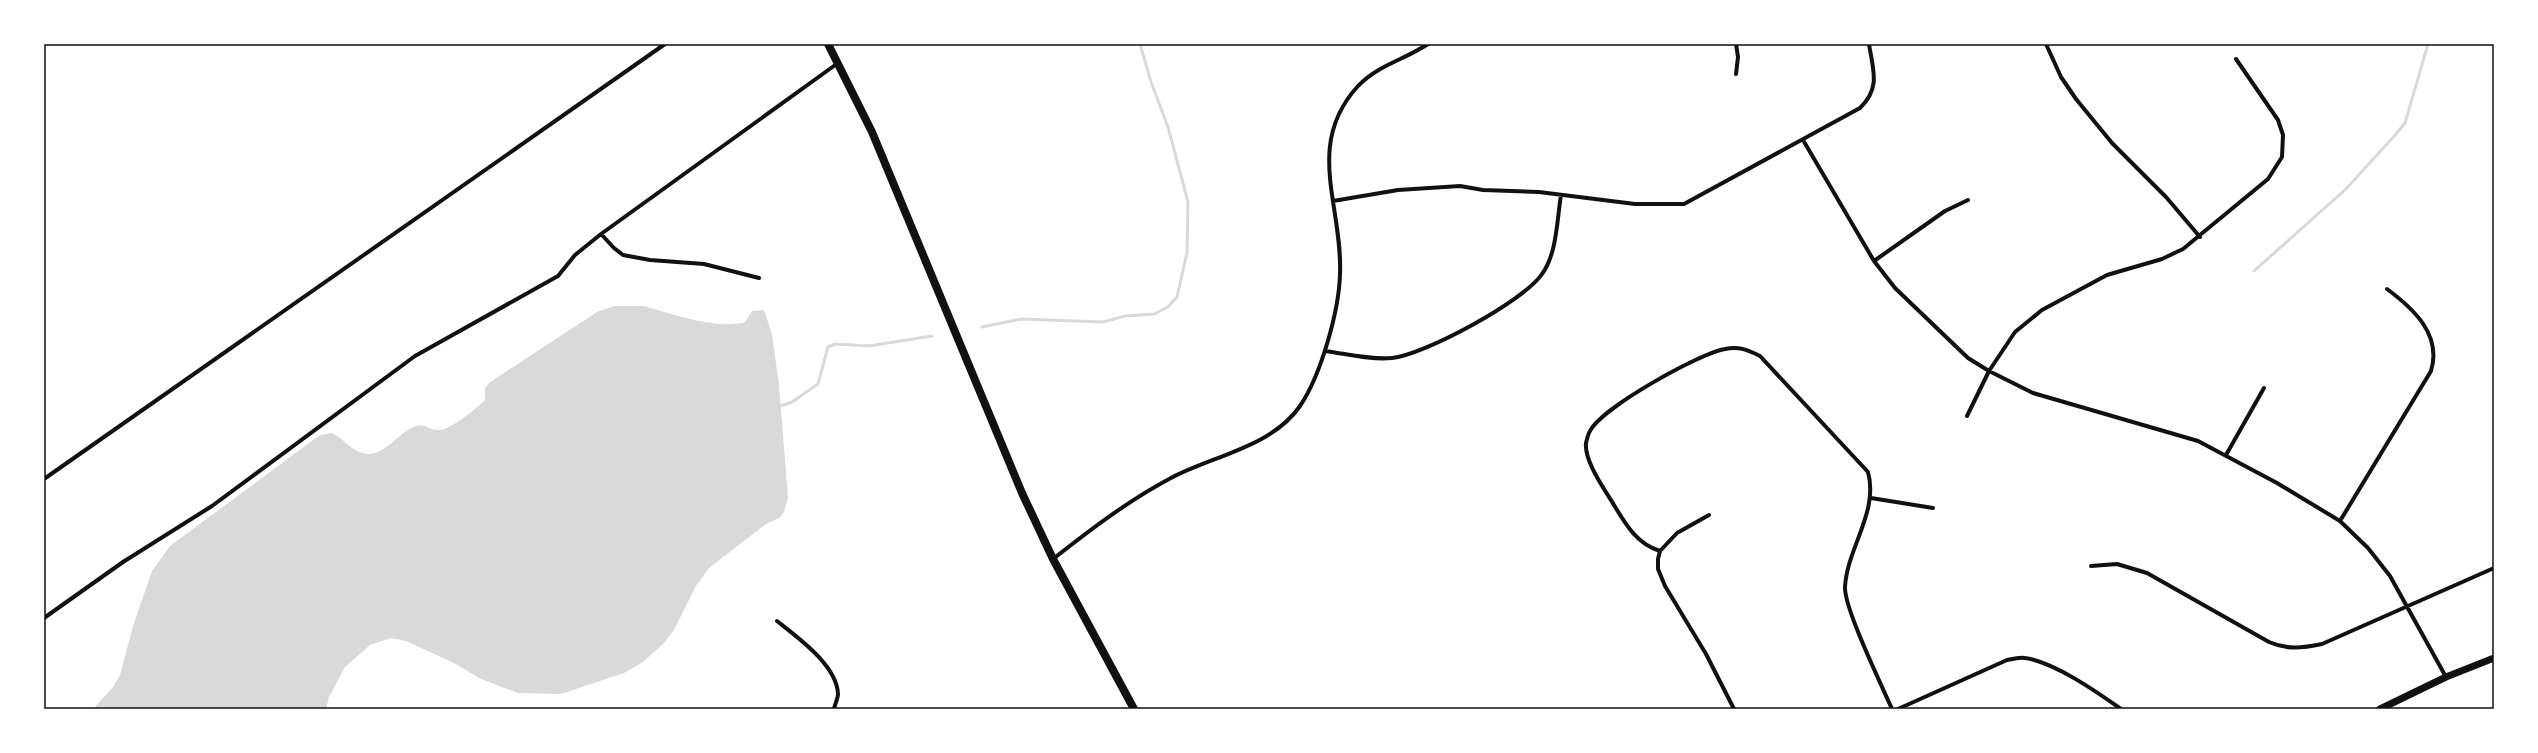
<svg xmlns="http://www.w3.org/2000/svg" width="2538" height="753" font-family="Barlow,sans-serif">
<rect width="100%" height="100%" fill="#fff"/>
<path fill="#d9d9d9" d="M644,306C672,314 717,330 745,322L752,311L764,310L772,334L779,385L788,498L784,512L779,518L766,524L709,568L696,586L674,630L665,642L643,662L624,673L561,694L518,693L481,679L454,663L406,641L391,638L370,645L345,667L329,697L326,709H93L113,687L120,675L133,626L152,571L170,546L320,435L332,433C345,439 353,454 369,454C387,453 399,432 416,426C424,423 431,431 439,430C450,430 476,409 485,400V388L490,382L597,312L614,306Z"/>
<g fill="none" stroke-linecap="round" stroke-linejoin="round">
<path stroke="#d9d9d9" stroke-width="3" d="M2254,271L2346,189L2396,134L2405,123L2428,44
M982,327L1021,319L1103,322L1125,316L1154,314L1168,307L1177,297L1187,253L1188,202L1168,127L1151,82L1140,44
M777,407L792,402L818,384L828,347L835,344L869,346L932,336"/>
<path stroke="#111" stroke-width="4" d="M2046,44L2061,77L2076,99L2112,143L2166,197L2200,237
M1736,74L1738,57L1736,44
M1803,140L1874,261L1895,288L1968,358L1989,371L2033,393L2198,441L2277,483L2340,521L2368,548L2390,576L2446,677
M1333,201L1398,190L1460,186L1483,190L1539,192L1635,204H1684L1860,108C1881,88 1873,70 1869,44
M601,234L614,248L623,255L650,260L704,264L759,278
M1874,261L1945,211L1968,200
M1325,351C1347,354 1370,360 1392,358C1424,355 1524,301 1542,274C1557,254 1557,219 1561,195
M1967,416L1989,371L2015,332L2042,310L2107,275L2162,259L2183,249L2268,179L2282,157L2283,135L2278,120L2236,59
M2226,455L2264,388
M44,479L665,44
M1871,498L1933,508
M1709,515L1677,533L1660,551L1658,559V569L1665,586L1706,654L1734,709
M2340,521L2431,371C2442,335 2414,309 2387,289
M1660,551C1637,544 1626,525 1614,505C1605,490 1584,461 1586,443C1587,439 1588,434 1590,431C1601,408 1700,353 1725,349C1739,346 1748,350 1760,356L1868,472C1879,512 1847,548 1845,587C1844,608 1882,686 1892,709
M1053,559C1090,530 1129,500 1171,478C1212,456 1272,447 1300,406C1321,375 1339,311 1340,274C1343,206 1304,145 1358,86C1378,65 1404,60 1428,44
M2091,566L2117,564L2147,573L2269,642C2287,650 2303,648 2322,644L2494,568
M44,618L123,562L212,506L415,356L558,276L575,255L601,234L838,63
M777,621C797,637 837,665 838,694C838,698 835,704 834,709
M1898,709L2007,660C2012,659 2019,657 2025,658C2054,662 2097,692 2121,709"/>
<path stroke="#111" stroke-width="7" d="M2380,709L2446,677L2494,658"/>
<path stroke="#111" stroke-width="8" d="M828,44L872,132L1022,493L1053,559L1134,709"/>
</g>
<rect width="2538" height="753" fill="none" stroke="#ffffff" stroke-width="90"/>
<rect x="45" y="45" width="2448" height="663" fill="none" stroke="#111" stroke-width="1.5"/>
</svg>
